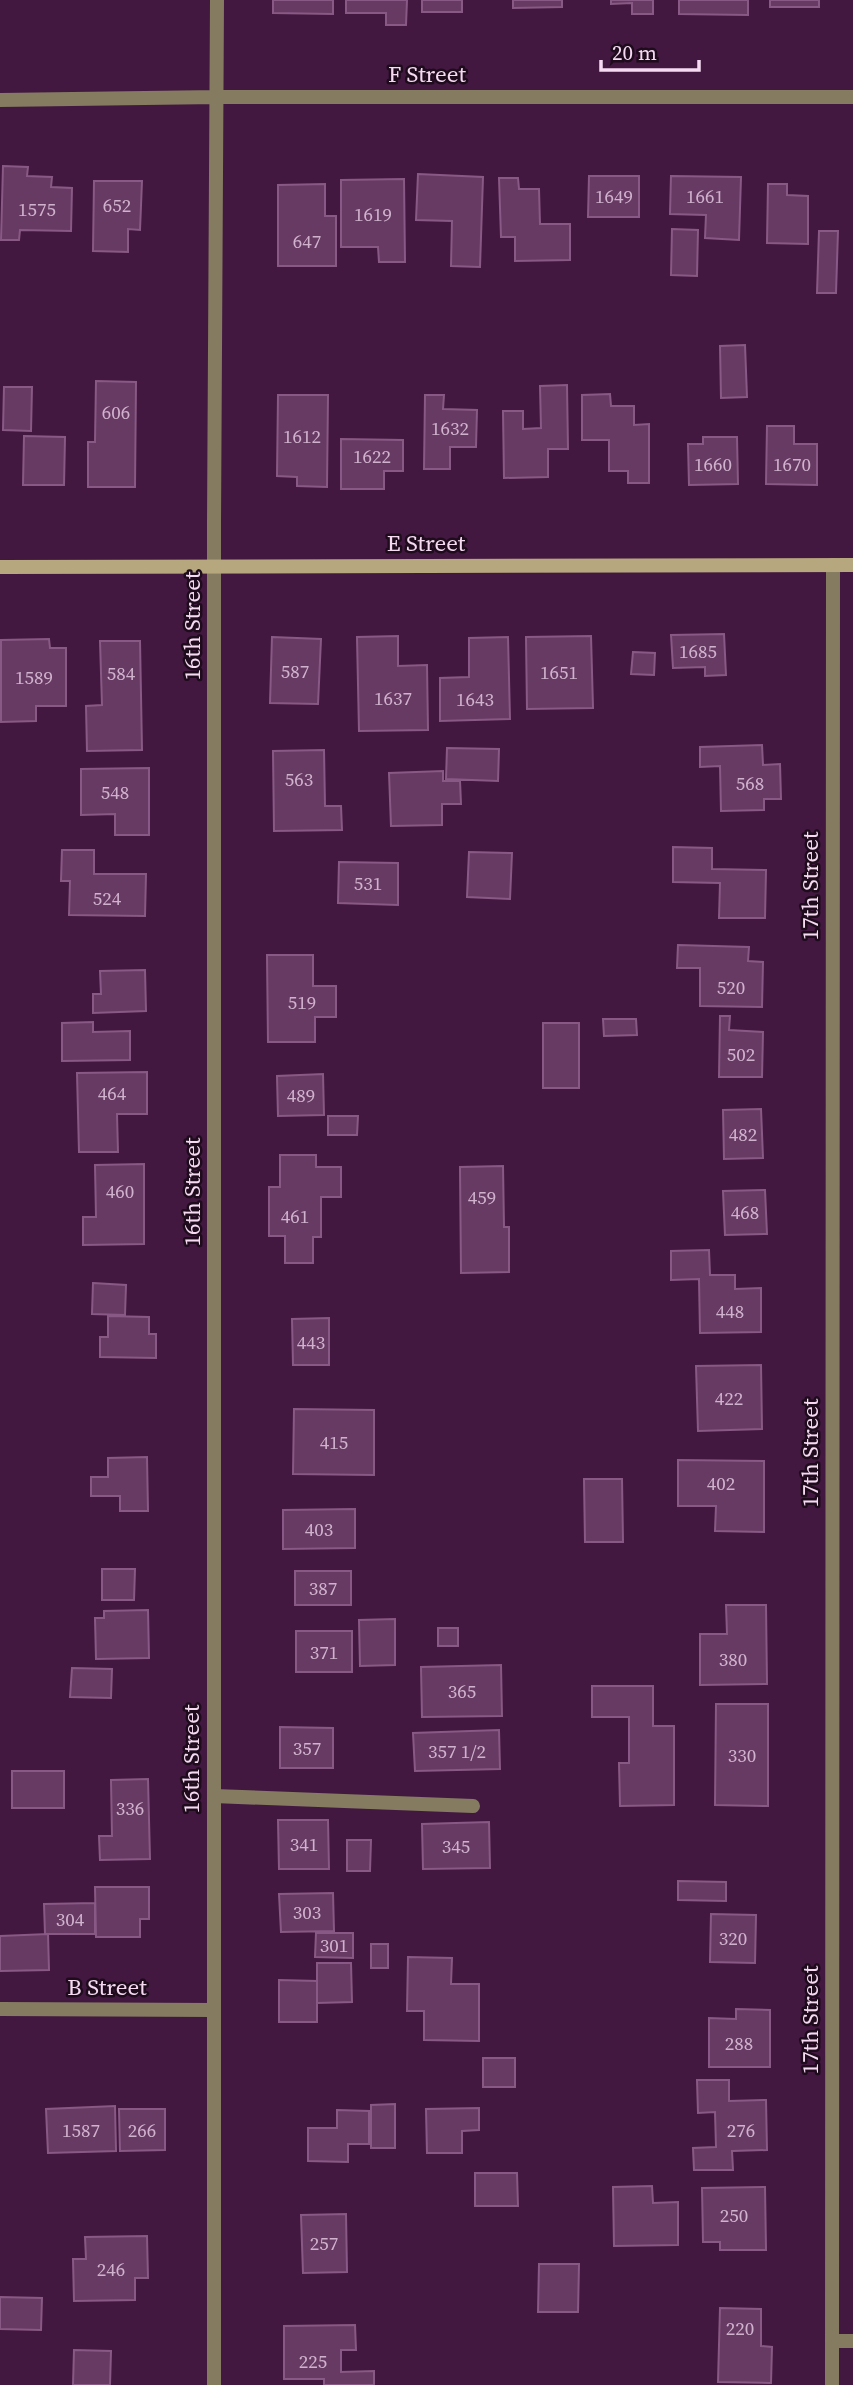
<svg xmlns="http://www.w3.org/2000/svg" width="853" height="2385" font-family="'Source Serif 4',serif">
<rect width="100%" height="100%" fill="#421840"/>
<path fill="#663a63" stroke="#885984" stroke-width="2" d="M273,0H333V14L273,13Z
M346,0H407L406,25H386V13H346Z
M422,0H462V12H422Z
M513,0H562V7L513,8Z
M611,0H653V14H632V3L611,4Z
M679,0H748V15L679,14Z
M770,0H819V7H770Z
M3,166L28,167L27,176L52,177L51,187L72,188L71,231L20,230L19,240H1Z
M418,174L483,177L480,267L451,266L452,221L416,220Z
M589,176H639V217H588Z
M671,176L741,177L739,240L705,238L706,215L670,214Z
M499,178H518L519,189H539L540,224H570V260L515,261V237H501Z
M404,179L405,262H379L378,247H341V180Z
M94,181H142L140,230L128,229V252L93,251Z
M325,184V216H336V266H278V185Z
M768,184H787V195L808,196V244L767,243Z
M672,229L698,230L697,276L671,275Z
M819,231H838L836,293H817Z
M745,345L747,397L721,398L720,346Z
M96,381L136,382L135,487H88V442H95Z
M567,385L568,449H548V477L504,478L503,411H523V429L541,428L540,386Z
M4,387H32L31,431L3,430Z
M610,394L611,406H634V425L649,424V483H628V471H609V440H582V395Z
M278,395H328L327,487L297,486V477L277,476Z
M425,395H444L443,409L477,410L476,447H450V469H424Z
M767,426H794V444H817V485L766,484Z
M24,436L65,437L64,485H23Z
M703,437H737L738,484L689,485L688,444H703Z
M341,439L403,440V471H384V489H341Z
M724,634L726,675L705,676V667L673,668L671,635Z
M398,636V666L427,665L428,730L359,731L357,637Z
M591,636L593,708L527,709L526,637Z
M272,637L321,639L318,704L270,703Z
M508,637L510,719L440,721V678L469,677V638Z
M49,639L50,648H66V706H36V721L1,722V640Z
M100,641H140L142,750L87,751L86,706L102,705Z
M633,652L655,653L654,675L631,674Z
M762,745L763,765L780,764L781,799H764V810L721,811L720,766L700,767V747Z
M447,748L499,749L498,781L446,779Z
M324,750L325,806H341L342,830L274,831L273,751Z
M149,768V835H115V814L81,815V769Z
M443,771V781H460L461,804H442V825L391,826L389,773Z
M673,847L712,848V869L766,870L765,918H719L720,883L673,882Z
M62,850H94V874H146L145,916L69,915L70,881H61Z
M469,852L512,853L510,899L467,897Z
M339,862L398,863V905L338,903Z
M678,945L749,947L748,961L763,962L762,1007L700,1006V968H677Z
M267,955H313V986H336V1017H315V1042H268Z
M145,970L146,1011L93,1013V994H101L100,971Z
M720,1016H730L729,1030L763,1032L762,1077H719Z
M603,1019H636L637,1035L604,1036Z
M93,1022V1032L130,1031V1060L62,1061V1023Z
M543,1023H579V1088H543Z
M147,1072V1114H117L118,1152H79L77,1073Z
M323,1074L324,1115L278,1116L277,1076Z
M761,1109L763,1158L724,1159L723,1110Z
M328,1116H358L357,1135H328Z
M280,1155H316V1167H341V1197H321V1237H313V1263H285V1236H269V1187H280Z
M144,1164V1244L83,1245V1217H96L95,1165Z
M503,1166L504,1227H509V1272L461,1273L460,1167Z
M765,1190L767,1234L725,1235L723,1191Z
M709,1250L710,1275H735V1289L761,1288V1332L700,1333L699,1279L671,1280V1251Z
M93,1283L126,1285L125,1315L92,1314Z
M108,1316L149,1317V1334H156V1358L100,1357V1337H108Z
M329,1318V1365H293L292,1319Z
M761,1365L762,1429L698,1431L696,1366Z
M294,1409L374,1410V1475L293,1474Z
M147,1457L148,1511H120V1496H91V1477H108V1458Z
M678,1460L764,1461V1532L715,1531L716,1506H678Z
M584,1479H622L623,1542H585Z
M355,1509V1548L283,1549V1510Z
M102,1569H135L134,1600H102Z
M295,1571H351V1605H295Z
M726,1605H766L767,1684L700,1685V1634H727Z
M148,1610L149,1658L96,1659L95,1618H104V1611Z
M395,1619V1665L360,1666L359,1620Z
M438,1628H458V1646H438Z
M296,1631H352V1672H296Z
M501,1665L502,1716L422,1717L421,1667Z
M72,1668L112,1669L111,1698L70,1697Z
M592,1686H653V1726H674V1805L620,1806L619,1763H629V1717H592Z
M716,1704H768V1806L715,1805Z
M280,1727L333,1728V1768H280Z
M499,1730L500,1769L415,1771L413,1733Z
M12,1771H64V1808H12Z
M148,1779L150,1859L100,1860L99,1836H112L111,1780Z
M278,1820H328L329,1869H279Z
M489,1822L490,1868L423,1869L422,1824Z
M347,1840H371L370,1871H347Z
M678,1881L726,1882V1901L678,1900Z
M95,1887H149V1919H140V1937H96Z
M333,1893L334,1931L281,1932L279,1894Z
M95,1903V1934H45L44,1904Z
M711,1914L756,1915L755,1963L710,1962Z
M316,1933H353V1958L315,1957Z
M48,1934L49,1970L0,1971V1936Z
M371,1944H388V1968H371Z
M408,1957L452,1958L451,1984H479V2041L424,2040V2011H407Z
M317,1963H351L352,2002L317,2003Z
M279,1980L317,1981V2022H279Z
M736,2009L770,2010V2067H709V2018L736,2019Z
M483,2058H515V2087H483Z
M697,2080H729V2101L766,2100L767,2150L732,2151L733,2170H694L693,2148L716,2147L715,2112L698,2113Z
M395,2104V2148H371V2105Z
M115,2106L116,2151L48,2153L46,2109Z
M479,2108V2130L462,2131V2153H427L426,2109Z
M119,2109H165V2150L120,2151Z
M337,2110L369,2111V2144H348V2162L308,2161V2128H337Z
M475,2173H517L518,2206H475Z
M652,2186L653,2203L678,2202V2245L614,2246L613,2187Z
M765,2187L766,2250H720V2242H703L702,2188Z
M346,2214L347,2272L303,2273L301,2215Z
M147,2236L148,2278H135V2300L74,2301L73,2259H86L85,2237Z
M539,2264H579L578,2312H538Z
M0,2297L42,2298L41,2330L0,2329Z
M720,2308L761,2309V2346L772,2347L771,2383L718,2382Z
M355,2325L356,2350H341V2372L374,2371V2385H324V2379H284V2326Z
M74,2350L111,2351L110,2385H73Z"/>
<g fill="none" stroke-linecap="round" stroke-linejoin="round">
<path stroke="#847b61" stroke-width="14" d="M214,1796L473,1806"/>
<path stroke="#847b61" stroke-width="14" d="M0,100L217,97H853
M0,2009L214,2010
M832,2341H853
M214,2385V523L217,0
M832,2385L833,565"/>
<path stroke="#b7a77e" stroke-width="14" d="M0,567L853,565"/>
</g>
<g text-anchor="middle" stroke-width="5" stroke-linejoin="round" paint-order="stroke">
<g font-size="19" fill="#d1b2ce">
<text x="614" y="203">1649</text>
<text x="705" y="203">1661</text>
<text x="117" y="212">652</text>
<text x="37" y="216">1575</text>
<text x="373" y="221">1619</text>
<text x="307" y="248">647</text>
<text x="116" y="419">606</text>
<text x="450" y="435">1632</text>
<text x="302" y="443">1612</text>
<text x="372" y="463">1622</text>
<text x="713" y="471">1660</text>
<text x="792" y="471">1670</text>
<text x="698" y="658">1685</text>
<text x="295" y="678">587</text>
<text x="559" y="679">1651</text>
<text x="121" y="680">584</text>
<text x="34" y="684">1589</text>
<text x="393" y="705">1637</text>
<text x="475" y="706">1643</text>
<text x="299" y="786">563</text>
<text x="750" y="790">568</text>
<text x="115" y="799">548</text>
<text x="368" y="890">531</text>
<text x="107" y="905">524</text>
<text x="731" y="994">520</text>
<text x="302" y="1009">519</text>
<text x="741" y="1061">502</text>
<text x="112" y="1100">464</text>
<text x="301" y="1102">489</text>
<text x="743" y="1141">482</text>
<text x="120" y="1198">460</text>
<text x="482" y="1204">459</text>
<text x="745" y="1219">468</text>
<text x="295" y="1223">461</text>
<text x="730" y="1318">448</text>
<text x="311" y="1349">443</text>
<text x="729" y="1405">422</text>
<text x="334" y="1449">415</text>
<text x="721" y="1490">402</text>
<text x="319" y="1536">403</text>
<text x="323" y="1595">387</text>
<text x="324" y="1659">371</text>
<text x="733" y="1666">380</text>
<text x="462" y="1698">365</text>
<text x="307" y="1755">357</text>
<text x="457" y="1758">357 1/2</text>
<text x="742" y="1762">330</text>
<text x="130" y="1815">336</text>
<text x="304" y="1851">341</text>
<text x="456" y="1853">345</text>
<text x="307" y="1919">303</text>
<text x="70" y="1926">304</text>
<text x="733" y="1945">320</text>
<text x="334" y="1952">301</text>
<text x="739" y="2050">288</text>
<text x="81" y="2137">1587</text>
<text x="142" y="2137">266</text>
<text x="741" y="2137">276</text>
<text x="734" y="2222">250</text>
<text x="324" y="2250">257</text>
<text x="111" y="2276">246</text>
<text x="740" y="2335">220</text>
<text x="313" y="2368">225</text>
</g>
<g font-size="23" fill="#f5daf2" stroke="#1e0c1d">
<text x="427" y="82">F Street</text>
<text x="426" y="551">E Street</text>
<text transform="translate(192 626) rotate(-90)" y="8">16th Street</text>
<text transform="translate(810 886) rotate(-90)" y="8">17th Street</text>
<text transform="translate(192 1192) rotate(-90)" y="8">16th Street</text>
<text transform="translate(810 1453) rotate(-90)" y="8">17th Street</text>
<text transform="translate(191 1759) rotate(-90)" y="8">16th Street</text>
<text x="107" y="1995">B Street</text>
<text transform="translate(810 2020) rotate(-90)" y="8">17th Street</text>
</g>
</g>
<path d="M601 60v10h98v-10" fill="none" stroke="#f5daf2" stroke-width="3.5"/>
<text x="612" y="60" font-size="21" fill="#f5daf2" stroke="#1e0c1d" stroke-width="5" paint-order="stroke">20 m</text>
</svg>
